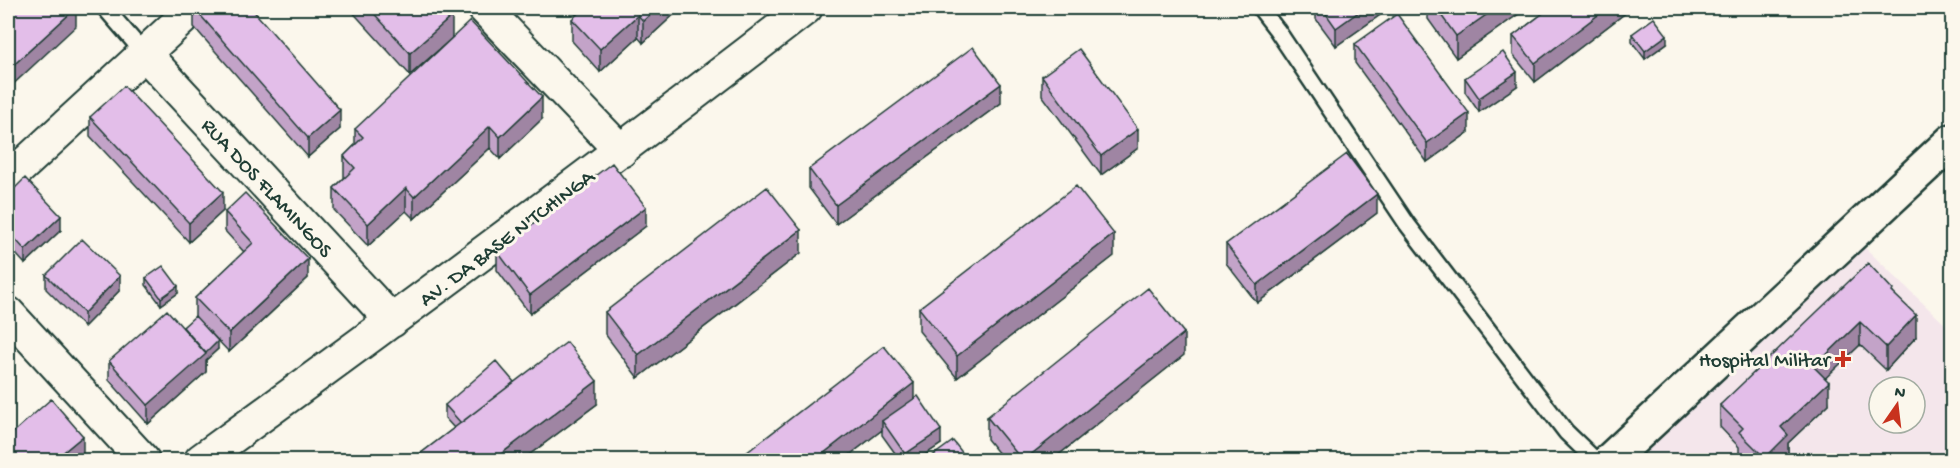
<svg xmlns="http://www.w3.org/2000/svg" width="1960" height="468" font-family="'Gochi Hand',sans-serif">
<rect width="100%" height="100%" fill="#fbf7ec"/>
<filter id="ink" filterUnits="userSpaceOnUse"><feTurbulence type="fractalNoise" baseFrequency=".0167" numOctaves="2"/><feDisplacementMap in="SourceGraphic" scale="12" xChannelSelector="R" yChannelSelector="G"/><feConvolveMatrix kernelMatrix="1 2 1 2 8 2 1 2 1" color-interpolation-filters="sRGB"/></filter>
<g filter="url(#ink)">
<path fill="#f4e6eb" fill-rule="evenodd" d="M1858,241L1952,331V460H1627ZM1879,387H1915V423H1879Z"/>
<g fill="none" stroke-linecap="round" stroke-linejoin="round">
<g stroke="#1f3d34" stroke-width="20">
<path id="service" d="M105,8L144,53
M1260,8L1277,30L1407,224L1566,432L1595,460"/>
</g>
<g stroke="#1f3d34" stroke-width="36">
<path id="minor" d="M484,8L621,151
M144,53L392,321
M8,179L194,8
M8,313L143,460
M201,460C405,312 607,162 806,8"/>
</g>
<g stroke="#1f3d34" stroke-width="38">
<path id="tertiary" d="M1610,460L1952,141"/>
</g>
<use href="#service" stroke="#fbf7ec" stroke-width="15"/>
<use href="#minor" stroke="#fbf7ec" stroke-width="32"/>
<use href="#tertiary" stroke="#fbf7ec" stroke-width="33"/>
</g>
<path fill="#c3a3c8" stroke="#1f3d34" stroke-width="1.5" d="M194,8L340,129L308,157L194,27Z
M349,8H444L452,38L410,75Z
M570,8H687L683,12L680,9L643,43L638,37L600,72L572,41V19L577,15Z
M1315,8H1390L1336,46L1316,19V9Z
M1428,8H1527L1456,58L1428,19Z
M1550,8H1632L1535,82L1513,55V36Z
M1632,34L1667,43L1645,59L1632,42Z
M1355,44L1469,132L1427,162L1355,63Z
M1042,76L1138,148L1101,175L1042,95Z
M1465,78L1517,86L1479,112L1465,92Z
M1001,103L836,224L809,188V169Z
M90,117L223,211L189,242L90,136Z
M542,119L500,159L490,148L414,219L406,211L368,246L334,210V188L344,178V156L355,145V129Z
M8,195L61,230L25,264L8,245Z
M225,212L308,278L229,352L209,331L218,349L206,360V372L148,424L109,380V361L183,327L195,317V298L244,252L225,231Z
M1377,213L1257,303L1226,263V244Z
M646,226L530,314L497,270V251Z
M801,253L638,378L605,334V312Z
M1114,256L957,378L919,331V308Z
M1953,258V289L1950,286V260Z
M46,275L120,290L84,327L46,289Z
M146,278L178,293L161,305L146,285Z
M1893,293L1916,337L1886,370L1860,345L1825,378L1829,404L1788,443V457L1785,460H1745L1739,454V447L1720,427V405Z
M1184,355L1052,460H1004L987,439V417Z
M514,382L597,404L522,460H412L454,428L445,418V405Z
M914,399L941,444L917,460H900L882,435V430L843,460H737Z"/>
<path fill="#9f85a3" stroke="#1f3d34" stroke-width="1.5" d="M76,8V26L8,89V70Z
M657,8H680V9L643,43V21Z
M1364,8H1390L1336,46V28Z
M1496,8H1527L1456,58V36Z
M1607,8H1632L1535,82V63Z
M638,15V37L600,72V49Z
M452,16V38L410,75V53Z
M1667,35V43L1645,59V51Z
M1517,72V86L1479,112V98Z
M1001,84V103L836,224V205Z
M542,97V119L500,159V137Z
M340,110V129L308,157V138Z
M1469,113V132L1427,162V143Z
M490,126V148L414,219V197Z
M1138,129V148L1101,175V156Z
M406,188V211L368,246V224Z
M223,192V211L189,242V223Z
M1377,194V213L1257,303V285Z
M646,207V226L530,314V295Z
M61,216V230L25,264V250Z
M801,230V253L638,378V355Z
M1114,234V256L957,378V356Z
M308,259V278L229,352V333Z
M120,276V290L84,327V313Z
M178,286V293L161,305V298Z
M1916,315V337L1886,370V347Z
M1860,322V345L1814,389V367Z
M1184,333V355L1052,460H1024Z
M218,341V349L206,360V372L148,424V405Z
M597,381V404L522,460H493Z
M1829,382V404L1788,443V457L1785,460H1765V458L1781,427Z
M914,383V405L882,421V430L843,460H815Z
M941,430V444L917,460H905V454Z
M83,436V454L76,460H54Z"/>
<path fill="#e3bee9" stroke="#1f3d34" stroke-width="1.5" d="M8,8H76L8,70Z
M194,8H251L340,110L308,138Z
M369,8H444L452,16L410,53Z
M584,8H657L643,21L638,15L600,49L572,19Z
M1322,8H1364L1336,28Z
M1436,8H1496L1456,36Z
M1550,8H1607L1535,63L1513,36Z
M1397,14L1469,113L1427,143L1355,44Z
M1654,18L1667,35L1645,51L1632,34Z
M470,21L542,97L500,137L490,126L414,197L406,188L368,224L334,188L355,168L344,156L363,137L355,129Z
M973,47L1001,84L836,205L809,169Z
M1079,49L1138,129L1101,156L1042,76Z
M1503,52L1517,72L1479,98L1465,78Z
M124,86L223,192L189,223L90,117Z
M1347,154L1377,194L1257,285L1226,244Z
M612,163L646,207L530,295L497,251Z
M25,178L61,216L25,250L8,231V195Z
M1076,186L1114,234L957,356L919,308Z
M767,187L801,230L638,355L605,312Z
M245,193L308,259L229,333L195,298L253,243L225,212Z
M82,239L120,276L84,313L46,275Z
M1868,263L1893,290L1892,292L1916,315L1886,347L1860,322L1814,367L1829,382L1781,427L1788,435L1765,458L1739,432L1743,428L1720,405Z
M163,266L178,286L161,298L146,278Z
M1148,288L1184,333L1024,460H1022L987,417Z
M167,310L206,354L148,405L109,361Z
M195,316L218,341L206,353L183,327Z
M567,342L597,381L493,460H412Z
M884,346L914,383L815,460H737Z
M496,361L514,382L461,423L445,405Z
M918,396L941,430L905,454L882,421Z
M51,399L83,436L54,460H8V437Z
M953,441L968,460H927Z"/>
</g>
<path fill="#c8321e" stroke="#fbf7ec" stroke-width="2" d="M1840 350h6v6h6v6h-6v6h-6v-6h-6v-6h6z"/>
<g text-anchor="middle" stroke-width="6" stroke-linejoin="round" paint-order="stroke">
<g font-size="21" fill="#1f3d34" stroke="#fbf7ec">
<text transform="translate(268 187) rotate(47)" y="7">RUA DOS FLAMINGOS</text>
<text transform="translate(506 237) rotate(-37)" y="7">AV. DA BASE N'TCHINGA</text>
</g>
<g font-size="21" fill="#1f3d34" stroke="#fbf7ec" text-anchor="end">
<text x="1830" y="366">Hospital Militar</text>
</g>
</g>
<rect width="1960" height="468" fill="none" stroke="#fbf7ec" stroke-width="30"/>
<rect x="15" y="15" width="1930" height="438" fill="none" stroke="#1f3d34" stroke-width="2" filter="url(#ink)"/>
<g transform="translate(1897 405) rotate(14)"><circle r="28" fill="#fbf7ec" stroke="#a3ada2" stroke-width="1.5"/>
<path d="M0-4.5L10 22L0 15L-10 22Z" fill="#c8321e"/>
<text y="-9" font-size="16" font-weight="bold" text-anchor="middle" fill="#1f3d34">N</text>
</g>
</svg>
